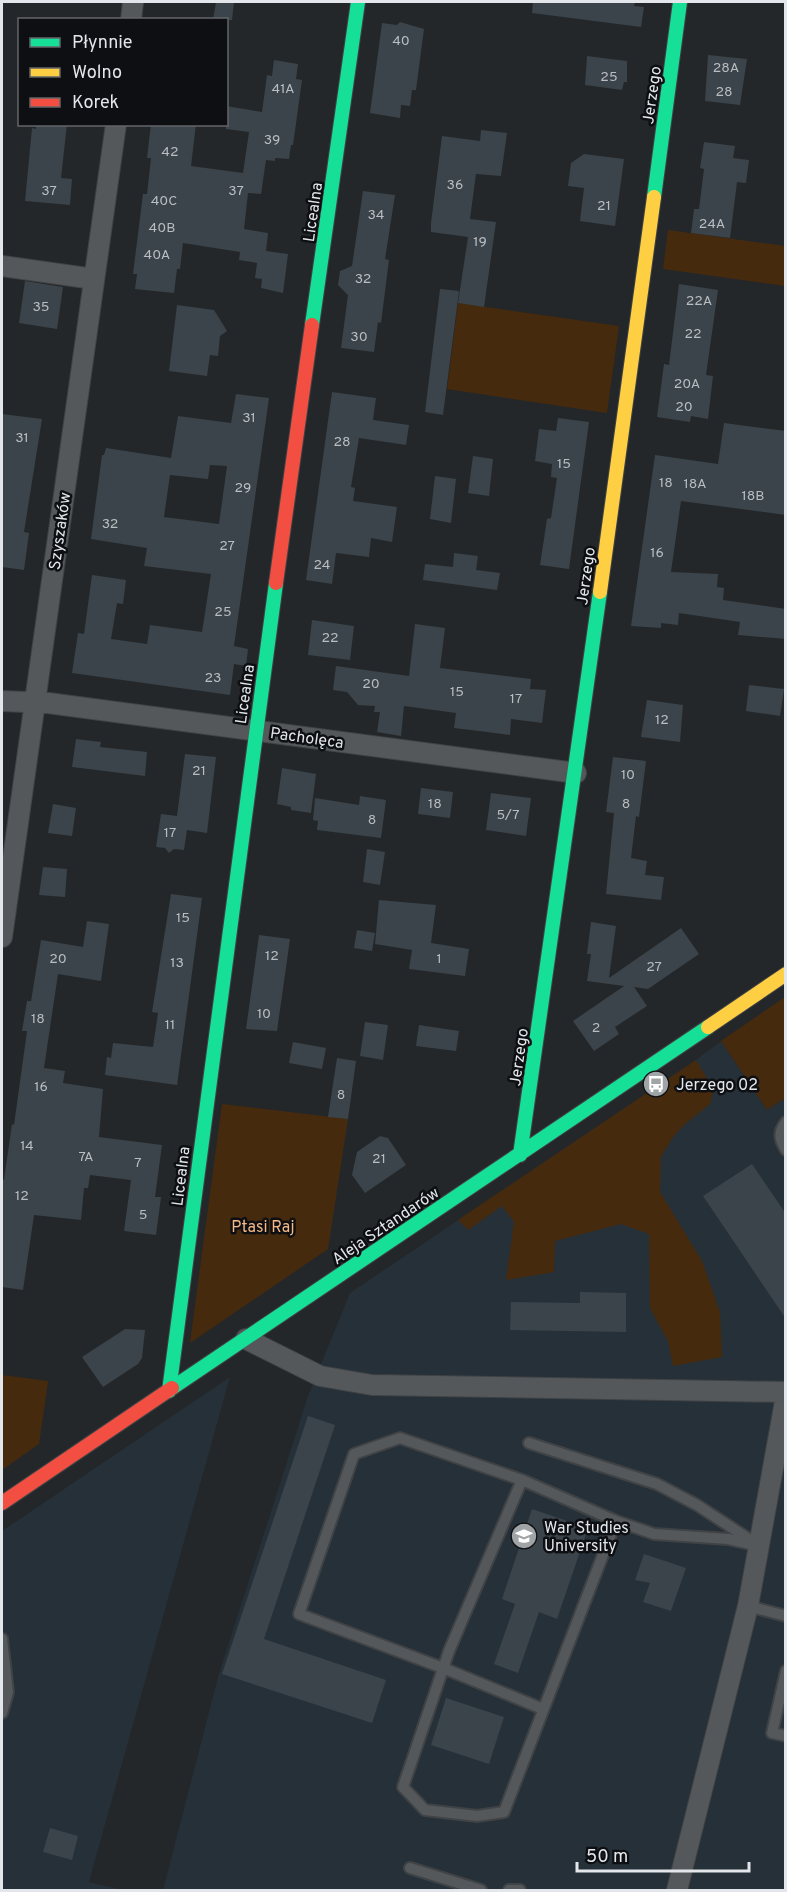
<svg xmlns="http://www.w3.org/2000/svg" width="787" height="1892" font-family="Overpass,sans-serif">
<rect width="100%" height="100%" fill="#242729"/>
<path fill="#253038" d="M721,1041L767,1110L785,1098V1890H163L218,1677L308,1396L350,1293L696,1060Z
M230,1377L89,1882L123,1890H2V1531Z"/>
<path fill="#462a0e" d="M668,230L785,246V286L663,269Z
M458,303L619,326L607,413L447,389Z
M785,997V1098L767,1110L721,1041Z
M696,1060L714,1090L710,1104L685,1124L673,1137L661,1157L660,1192L702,1261L720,1312L722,1357L673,1366L668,1341L650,1308L649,1234L621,1224L555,1241L554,1272L506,1280L514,1222L502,1206L468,1230L458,1220Z
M222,1104L348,1119L328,1249L190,1343Z
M2,1375L48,1381L39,1444L2,1470Z"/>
<path fill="#3b444a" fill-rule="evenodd" d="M216,2H234L232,20H213Z
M533,2H635L634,6L644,7L641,27L532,13Z
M400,22L424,29L416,90H412L410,106L401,105L400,118L370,113L382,23L397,25Z
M708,55L747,59L740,105L705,101Z
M587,56L627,61V82H624L622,90L585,85Z
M274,60L298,64L296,79L302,80L293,145H291L289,159L275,158V161L266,160L261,194L248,193L244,229L268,233L266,251L288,254L283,293L261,288L262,279L255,278L257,263L239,260L240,252L183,243L180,269H177L174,293L135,289L137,274H133L143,194H147L151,158H147L151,124H196L191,166L243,173L249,132L226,129V106L262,112L267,75L272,76Z
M36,124H67L61,178L72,179L70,205L25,201L32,128L36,129Z
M481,130L507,133L501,176L476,174L470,219L496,222L484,307L458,303L468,237L431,232V223L442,136L480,141Z
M704,142L735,146L733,158L749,160L746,183L737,182L730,238L691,233L694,209H699L704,169L700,168Z
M584,154L624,159L615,226L580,221L584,188L568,186L571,163Z
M363,191L395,195L385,259L389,260L381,323L378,322L374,352L341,348L348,295L338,285L340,271L352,266Z
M25,281L63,287L57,329L19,323Z
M679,284L718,290L706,375L713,376L708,419L691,416L690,422L657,417L664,364L669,365Z
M440,289L459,291L443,415L425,412Z
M177,305L214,310L227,331L220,336L218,356L210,355L207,376L169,371Z
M332,392L376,398L373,420L409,425L406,445L359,438L351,487L355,488L353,501L397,507L392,542L371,538L369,557L336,553L332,584L306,580Z
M236,394L269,398L234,646L248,649L246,666L234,664L230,695L72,673L78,633L84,634L92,575L126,580L123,604L117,603L111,639L147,644L150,625L202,632L211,574L144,566L147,548L91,539L102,455H104L106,448L171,458L178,416L231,423ZM210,465L227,466L219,524L164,517L170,475L208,479Z
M2,414L42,419L24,532L29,533L24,570L2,567Z
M558,418L589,422L569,569L540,565L547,519L551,518L557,478L551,477L552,464L535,461L539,429L556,431Z
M724,423L786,431V515L681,501L671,572L718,574L717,587L724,588L723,600L786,609V639L738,635L740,622L679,613L678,625L661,623V628L631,626L655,455L718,464Z
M473,456L493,459L489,496L468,493Z
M435,476L456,479L451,523L430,519Z
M454,553L478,556L476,570L500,573L497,590L423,580L425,564L453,567Z
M312,620L354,626L350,660L308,655Z
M415,624L445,628L440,668L531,679L530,689L546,690L542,723L511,719L510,735L487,732L454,728L456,713L404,706L401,736L377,732L380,712H374L375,706L358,705L347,692L333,690L336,666L409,676Z
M749,685L784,689L780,716L746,711Z
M647,700L683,705L680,742L641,737Z
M76,739L101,742L100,747L147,752L145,776L72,767Z
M185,754L216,757L207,833L187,830L184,850L174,849L169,853L165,848L156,847L161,814L177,816Z
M613,757L646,761L639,817L636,816L631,858L647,861L645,875L664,877L661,900L606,894L614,813L606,812Z
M282,768L316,774L311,813L291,810V807L277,804Z
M421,788L453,792L450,818L418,814Z
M491,793L531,798L526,836L486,830Z
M360,796L386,800L381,838L317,830L318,821L313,820L315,798L359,805Z
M53,804L76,808L72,836L48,833Z
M367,849L385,852L380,885L363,882Z
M43,867L67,869L65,897L39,895Z
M171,894L202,898L177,1085L105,1075L107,1057L111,1058L113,1043L153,1047L158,1013L152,1012Z
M379,900L436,905L431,943L469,949L465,976L409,969L412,950L375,944Z
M87,921L109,924L101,981L58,974L44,1068L65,1071L63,1083L103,1089L99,1137L162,1145L155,1197H161L156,1235L124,1231L131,1180L90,1175L88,1188H84L81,1220L34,1215L23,1290L2,1287V1179L4,1180L12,1124L14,1125L27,1031H22L27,1001H31L41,940L83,947Z
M591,922L616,926L609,978L681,928L699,954L648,989L634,987L647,1006L615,1027L619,1034L594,1051L573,1021L624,986L587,981L591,954H587Z
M357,930L375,933L372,951L354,948Z
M259,935L290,939L277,1031L246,1029Z
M365,1022L388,1025L383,1060L360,1056Z
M419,1025L459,1031L456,1051L416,1046Z
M293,1042L326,1048L322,1069L289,1063Z
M337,1058L356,1061L348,1119L328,1117Z
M380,1136L388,1138L406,1165L365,1193L352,1175L357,1152Z
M752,1164L786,1214V1319L703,1196Z
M580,1292L626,1293V1332L510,1330L511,1302L580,1303Z
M125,1329L145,1330L142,1358L138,1364L103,1387L82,1357Z
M308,1416L335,1425L264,1639L386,1680L372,1723L222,1674Z
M532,1509L588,1528L557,1619L539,1612L518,1673L494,1664L515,1604L502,1599Z
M644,1554L686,1568L671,1611L643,1602L650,1583L635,1580Z
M446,1698L504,1717L489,1764L431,1745Z
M50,1828L78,1836L72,1860L43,1852Z"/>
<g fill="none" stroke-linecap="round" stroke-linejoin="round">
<g stroke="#404345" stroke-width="14">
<path id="lane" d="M786,1122C778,1132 779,1139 786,1150
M529,1443L657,1484L697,1505L752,1541
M522,1480L400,1438L354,1454L299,1614L443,1668L543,1709
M616,1521L522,1480L449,1651L403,1787L425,1810L477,1816L504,1812L616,1521L654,1534L728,1539L759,1546
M748,1606L786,1616
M2,1639L8,1692L2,1713
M786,1671L772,1733L786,1736
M410,1868L481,1890
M509,1890H520"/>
</g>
<g stroke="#404345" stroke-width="22">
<path id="street" d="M131,20L133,2
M2,266L94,279
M2,701L48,703L576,773
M2,937L116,124
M246,1339L320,1376L372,1385L786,1392
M677,1890L748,1606L786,1396"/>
</g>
<g stroke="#404345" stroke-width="16">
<path id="fast" d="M654,197L680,2
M312,325L358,2
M520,1155L600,592
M172,1388L708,1027
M169,1391L276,583"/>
</g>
<g stroke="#404345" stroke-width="16">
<path id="slow" d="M600,592L654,197
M708,1027L786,974"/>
</g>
<g stroke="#404345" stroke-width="16">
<path id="jam" d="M276,583L312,325
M2,1503L172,1388"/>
</g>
<use href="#lane" stroke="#55585b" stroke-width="10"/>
<use href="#street" stroke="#55585b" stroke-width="20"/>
<use href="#fast" stroke="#16e098" stroke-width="14"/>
<use href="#slow" stroke="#ffcf43" stroke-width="14"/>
<use href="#jam" stroke="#f24e42" stroke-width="14"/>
</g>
<defs>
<g id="bus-disc" transform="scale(1.35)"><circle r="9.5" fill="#a0a4a7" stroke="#0d0f12"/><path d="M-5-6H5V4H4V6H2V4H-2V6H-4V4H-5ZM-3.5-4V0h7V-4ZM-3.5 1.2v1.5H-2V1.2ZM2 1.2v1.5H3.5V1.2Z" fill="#fff"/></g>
<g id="university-disc" transform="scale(1.35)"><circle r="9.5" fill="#a0a4a7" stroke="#0d0f12"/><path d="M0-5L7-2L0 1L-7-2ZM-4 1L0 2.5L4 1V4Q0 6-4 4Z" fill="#fff"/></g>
</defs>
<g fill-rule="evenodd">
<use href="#bus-disc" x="656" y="1084"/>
<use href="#university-disc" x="524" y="1536"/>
</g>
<g text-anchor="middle" stroke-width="5" stroke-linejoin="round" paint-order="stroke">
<g font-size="14" fill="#b9bec3">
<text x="401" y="45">40</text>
<text x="726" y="72">28A</text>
<text x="609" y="81">25</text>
<text x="283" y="93">41A</text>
<text x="724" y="96">28</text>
<text x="272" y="144">39</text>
<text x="170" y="156">42</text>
<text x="455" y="189">36</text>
<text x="49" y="195">37</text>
<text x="236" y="195">37</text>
<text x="164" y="205">40C</text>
<text x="604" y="210">21</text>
<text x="376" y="219">34</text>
<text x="712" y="228">24A</text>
<text x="162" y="232">40B</text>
<text x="480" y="246">19</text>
<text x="157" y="259">40A</text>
<text x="363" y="283">32</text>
<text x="699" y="305">22A</text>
<text x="41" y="311">35</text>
<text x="693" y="338">22</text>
<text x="359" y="341">30</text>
<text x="687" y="388">20A</text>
<text x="684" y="411">20</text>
<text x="249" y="422">31</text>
<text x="22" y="442">31</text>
<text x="342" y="446">28</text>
<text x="564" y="468">15</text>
<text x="666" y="487">18</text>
<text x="695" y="488">18A</text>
<text x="243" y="492">29</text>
<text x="753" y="500">18B</text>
<text x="110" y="528">32</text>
<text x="227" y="550">27</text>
<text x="657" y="557">16</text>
<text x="322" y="569">24</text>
<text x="223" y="616">25</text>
<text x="330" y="642">22</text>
<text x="213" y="682">23</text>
<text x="371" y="688">20</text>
<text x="457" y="696">15</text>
<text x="516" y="703">17</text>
<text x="662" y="724">12</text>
<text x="199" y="775">21</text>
<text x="628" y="779">10</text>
<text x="435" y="808">18</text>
<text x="626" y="808">8</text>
<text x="508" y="819">5/7</text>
<text x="372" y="824">8</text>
<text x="170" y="837">17</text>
<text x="183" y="922">15</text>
<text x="272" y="960">12</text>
<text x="58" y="963">20</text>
<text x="439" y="963">1</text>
<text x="177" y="967">13</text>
<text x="654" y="971">27</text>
<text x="264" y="1018">10</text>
<text x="38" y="1023">18</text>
<text x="170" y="1029">11</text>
<text x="596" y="1032">2</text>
<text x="41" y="1091">16</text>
<text x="341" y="1099">8</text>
<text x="27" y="1150">14</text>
<text x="86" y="1161">7A</text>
<text x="379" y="1163">21</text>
<text x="138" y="1167">7</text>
<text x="22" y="1200">12</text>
<text x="143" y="1219">5</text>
</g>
<g font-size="16" fill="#e3e7eb" stroke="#0d0f12">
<text transform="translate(651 95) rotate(-82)" y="6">Jerzego</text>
<text transform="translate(312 212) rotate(-82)" y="6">Licealna</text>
<text transform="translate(59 531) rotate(-82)" y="6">Szyszaków</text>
<text transform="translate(585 576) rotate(-82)" y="6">Jerzego</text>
<text transform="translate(244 694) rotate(-82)" y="6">Licealna</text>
<text transform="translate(307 737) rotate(8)" y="6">Pacholęca</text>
<text transform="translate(518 1057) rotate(-82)" y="6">Jerzego</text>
<text transform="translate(180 1176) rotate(-83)" y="6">Licealna</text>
<text transform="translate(385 1225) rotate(-34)" y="6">Aleja Sztandarów</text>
</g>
<g font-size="16" fill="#e3e7eb" stroke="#0d0f12" text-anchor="start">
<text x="676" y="1090">Jerzego 02</text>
<text x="544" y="1533">War Studies<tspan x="544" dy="18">University</tspan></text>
</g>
<g font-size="16" fill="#f7b985" stroke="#0d0f12">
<text x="263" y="1232">Ptasi Raj</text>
</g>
</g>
<rect width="787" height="1892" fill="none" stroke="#e3e7eb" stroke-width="6"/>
<rect x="18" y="18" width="210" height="108" fill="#0d0f12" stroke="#636569" stroke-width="1.5"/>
<rect x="30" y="38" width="30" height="9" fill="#16e098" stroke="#636569" stroke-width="1.5"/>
<text x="72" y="48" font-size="18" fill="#e3e7eb">Płynnie</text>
<rect x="30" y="68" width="30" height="9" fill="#ffcf43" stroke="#636569" stroke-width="1.5"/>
<text x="72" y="78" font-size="18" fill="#e3e7eb">Wolno</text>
<rect x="30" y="98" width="30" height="9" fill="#f24e42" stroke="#636569" stroke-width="1.5"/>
<text x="72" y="108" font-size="18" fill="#e3e7eb">Korek</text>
<path d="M577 1862v9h172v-9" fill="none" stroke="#e3e7eb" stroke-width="3"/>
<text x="586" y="1862" font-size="18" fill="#e3e7eb" stroke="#0d0f12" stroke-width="4.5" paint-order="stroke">50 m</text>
</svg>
